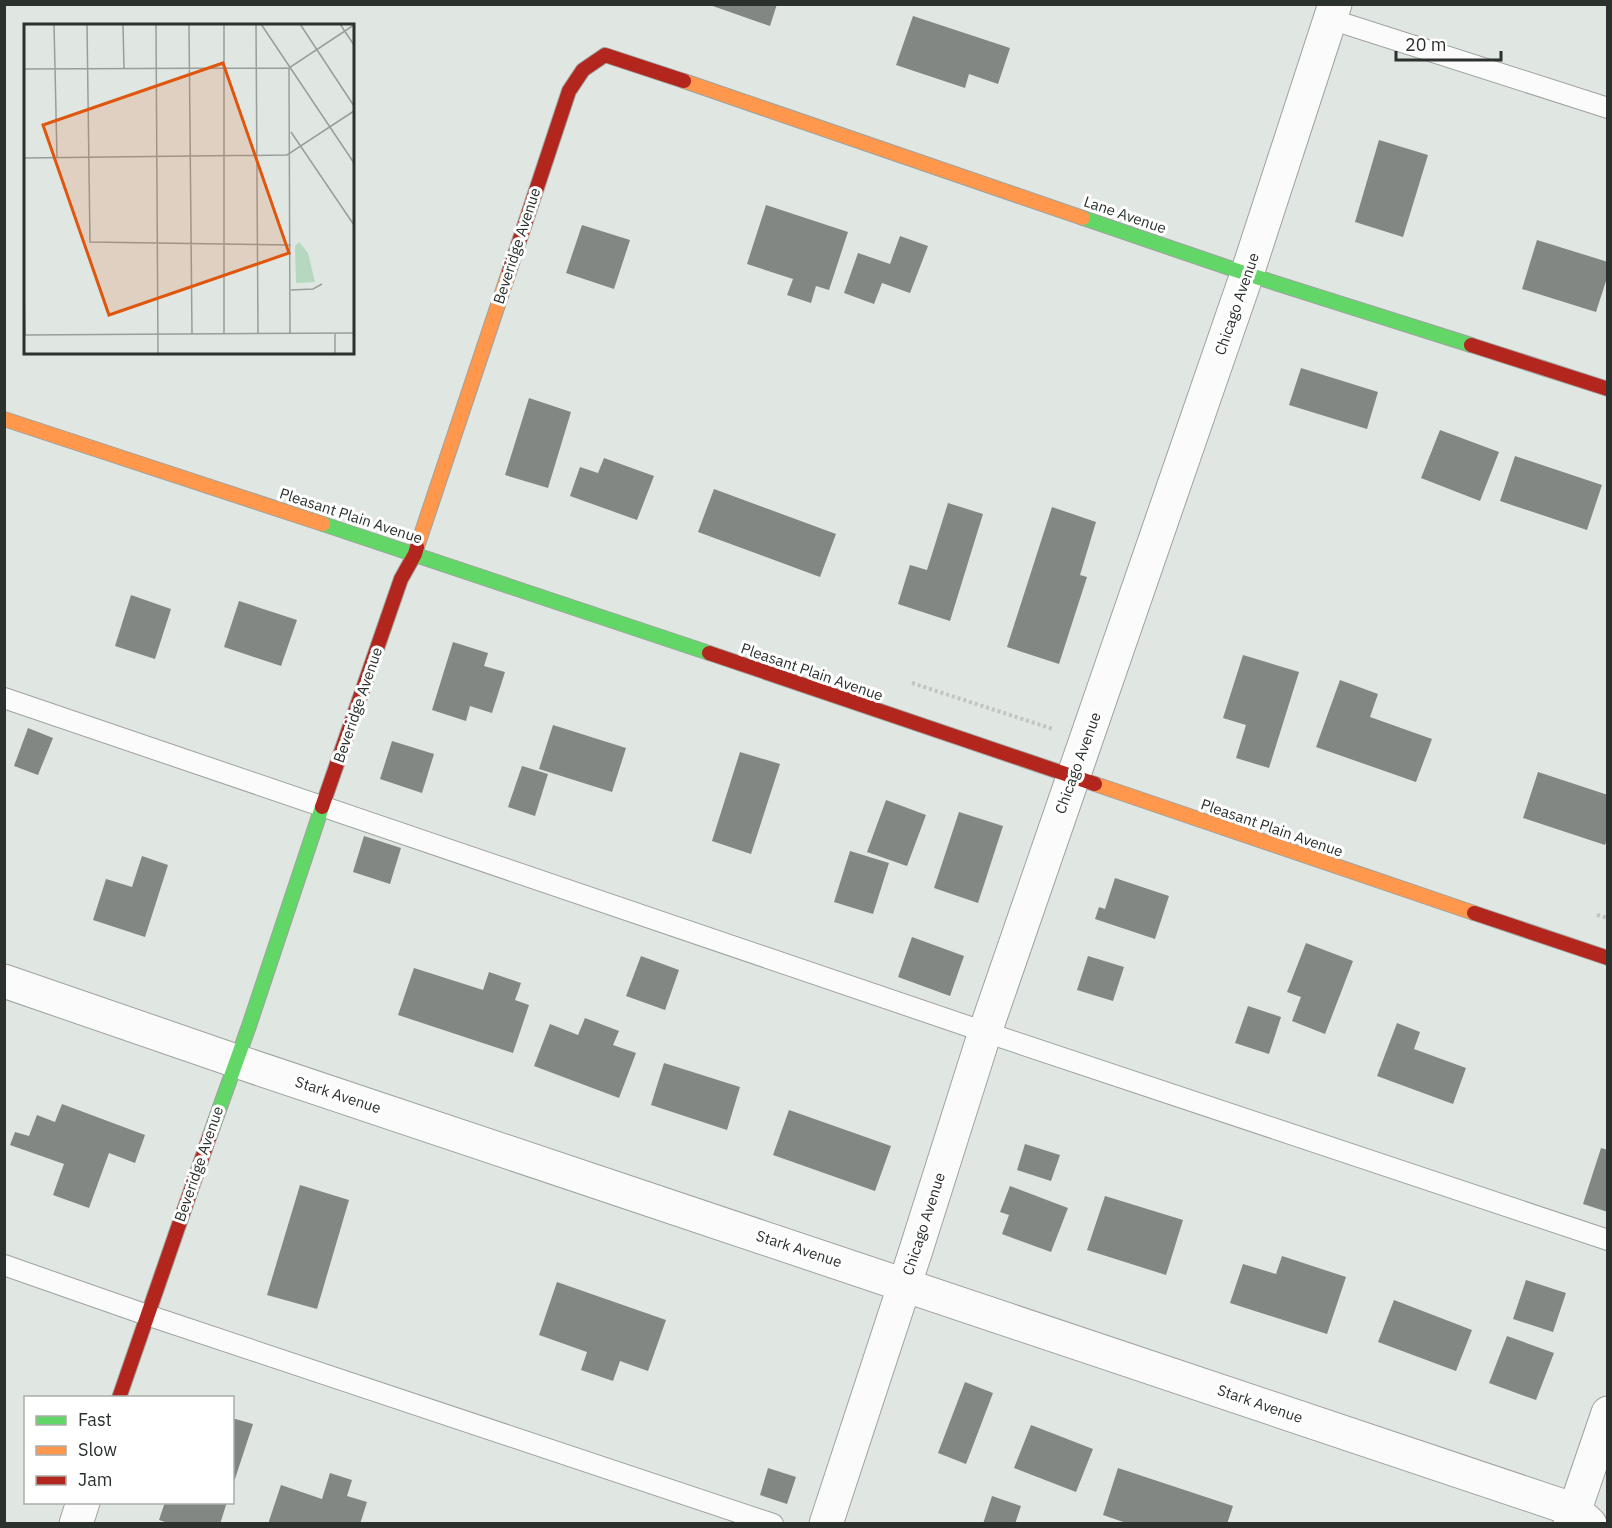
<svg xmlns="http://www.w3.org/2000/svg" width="1612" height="1528" font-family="'IBM Plex Sans',sans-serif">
<rect width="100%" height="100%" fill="#e0e6e1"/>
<path fill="#838784" d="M707,4H777L770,26Z
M913,16L1010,48L998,84L969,74L965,88L896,65Z
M1379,140L1428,155L1403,237L1355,222Z
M766,205L848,232L829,290L816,286L811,303L787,295L793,279L747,264Z
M582,225L630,240L614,289L566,273Z
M900,236L928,246L910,293L882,283L874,304L844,293L858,253L890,264Z
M1537,240L1608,262V275L1596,312L1522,289Z
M1301,368L1378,392L1367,429L1289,405Z
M529,398L571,412L548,488L505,475Z
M1440,430L1499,452L1480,501L1421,478Z
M1515,456L1602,485L1587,530L1500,501Z
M604,458L654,476L637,520L570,496L580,467L598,473Z
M714,489L836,534L820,577L698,532Z
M948,503L983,514L950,621L898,604L910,565L927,570Z
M1052,507L1096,522L1080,575L1087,577L1059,664L1007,647Z
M131,595L171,609L155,659L115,646Z
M239,601L297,620L281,666L224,647Z
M453,642L488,653L484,666L505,672L492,713L470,706L466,721L432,710Z
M1243,655L1299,672L1269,768L1236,758L1246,725L1223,718Z
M1340,680L1378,694L1370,717L1432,739L1416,782L1316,747Z
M553,725L626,748L612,792L539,769Z
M28,728L53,738L38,775L14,766Z
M392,741L434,754L422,793L380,779Z
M740,752L780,764L751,854L712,841Z
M522,766L548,774L535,816L508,807Z
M1538,772L1608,795V836L1605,845L1523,818Z
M886,800L926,815L907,866L867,852Z
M959,812L1003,826L978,903L934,888Z
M364,836L401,848L390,884L353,872Z
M850,851L889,863L873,914L834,902Z
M142,856L168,865L145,937L93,920L106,879L132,887Z
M1115,878L1169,896L1155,939L1095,919L1099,907L1105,909Z
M912,937L964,956L950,996L898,977Z
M1306,943L1353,961L1325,1034L1292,1021L1301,997L1287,992Z
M641,956L679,970L665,1010L626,996Z
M1088,956L1124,967L1113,1001L1077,990Z
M414,968L483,990L489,972L521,983L515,1000L529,1005L513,1053L398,1015Z
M1248,1006L1281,1017L1269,1054L1235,1043Z
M585,1018L619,1031L613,1045L636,1053L619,1098L534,1066L550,1024L578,1035Z
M1397,1023L1420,1032L1414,1049L1466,1068L1453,1104L1377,1076Z
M664,1063L740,1087L727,1130L651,1105Z
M62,1104L145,1135L135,1163L109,1153L89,1208L53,1195L64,1164L10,1145L15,1132L29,1136L37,1115L55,1122Z
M789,1110L891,1146L875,1191L773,1155Z
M1025,1144L1060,1155L1051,1181L1017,1170Z
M1601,1148L1608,1150V1212L1583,1204Z
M300,1185L349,1200L317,1309L267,1295Z
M1010,1186L1068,1208L1051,1252L1002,1234L1009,1215L1000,1212Z
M1105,1196L1183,1220L1166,1275L1087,1250Z
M1282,1256L1346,1277L1327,1334L1230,1303L1243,1264L1276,1274Z
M1526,1280L1566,1293L1553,1332L1513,1319Z
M557,1282L666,1320L648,1371L620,1361L613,1381L581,1370L587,1352L539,1335Z
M1394,1300L1472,1330L1456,1371L1378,1342Z
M1507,1336L1554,1353L1536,1400L1489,1383Z
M965,1382L993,1393L966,1464L938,1453Z
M232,1418L253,1424L233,1485H232Z
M1031,1425L1093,1449L1076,1492L1014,1468Z
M768,1468L796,1477L787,1504L760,1495Z
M1118,1468L1233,1506L1227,1524H1129L1103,1515Z
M330,1473L352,1480L347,1496L367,1502L360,1524H268L281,1485L322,1499Z
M992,1496L1021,1506L1015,1524H983Z
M165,1502H227L220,1524H171L159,1520Z"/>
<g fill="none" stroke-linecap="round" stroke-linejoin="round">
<g stroke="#9ea3a0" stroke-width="22">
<path id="lane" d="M1330,19L1608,108
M4,698L985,1032L1608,1240
M4,1265L147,1315L773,1524"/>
</g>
<g stroke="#9ea3a0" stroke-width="35">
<path id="street" d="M4,981L236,1061L1575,1510L1590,1524
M76,1524L83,1502
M826,1524L916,1250L985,1032L1247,274L1335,4
M1570,1524L1608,1413"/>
</g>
<g stroke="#9ea3a0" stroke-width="16">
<path id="fast" d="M1083,218L1247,274L1471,345
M323,524L709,653
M210,1135L249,1026L322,807"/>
</g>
<g stroke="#9ea3a0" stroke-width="16">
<path id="slow" d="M684,81L1083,218
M4,419L323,524
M417,547L509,272
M1095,784L1474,913"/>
</g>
<g stroke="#9ea3a0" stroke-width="16">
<path id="jam" d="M509,272L569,91L583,70L605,55L684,81
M1471,345L1608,389
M709,653L1095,784
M322,807L401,579L415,554L417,547
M1474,913L1608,958
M119,1398L210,1135"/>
</g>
<path stroke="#c2c4c3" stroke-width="4" stroke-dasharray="3 3" stroke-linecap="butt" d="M912,683L1053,729
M1597,915L1608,918"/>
<use href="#lane" stroke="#fafbfa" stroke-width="20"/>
<use href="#street" stroke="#fafbfa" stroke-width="33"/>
<use href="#fast" stroke="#63d668" stroke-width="14"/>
<use href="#slow" stroke="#ff974d" stroke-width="14"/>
<use href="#jam" stroke="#b3261e" stroke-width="14"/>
</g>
<g text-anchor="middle" stroke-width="6" stroke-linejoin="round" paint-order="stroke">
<g font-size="15" fill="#2b312d" stroke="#fff">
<text transform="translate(1125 215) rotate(19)" y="5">Lane Avenue</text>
<text transform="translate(517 246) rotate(-72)" y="5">Beveridge Avenue</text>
<text transform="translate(1237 304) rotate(-71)" y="5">Chicago Avenue</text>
<text transform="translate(351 516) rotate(18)" y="5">Pleasant Plain Avenue</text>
<text transform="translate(812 672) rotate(19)" y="5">Pleasant Plain Avenue</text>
<text transform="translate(358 705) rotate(-71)" y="5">Beveridge Avenue</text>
<text transform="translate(1078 763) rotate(-70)" y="5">Chicago Avenue</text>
<text transform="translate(1272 828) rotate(19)" y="5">Pleasant Plain Avenue</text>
<text transform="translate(338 1095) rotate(18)" y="5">Stark Avenue</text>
<text transform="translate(199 1164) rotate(-71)" y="5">Beveridge Avenue</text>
<text transform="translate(924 1224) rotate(-72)" y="5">Chicago Avenue</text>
<text transform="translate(799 1249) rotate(18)" y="5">Stark Avenue</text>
<text transform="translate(1260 1404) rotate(19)" y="5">Stark Avenue</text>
</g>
</g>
<g transform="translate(24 24)">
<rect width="330" height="330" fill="#e0e6e1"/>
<path d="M275,218L284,229L291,258L272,259L271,222Z" fill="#b6d7c0"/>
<path fill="none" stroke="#989e99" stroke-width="1.5" d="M30,0L33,134M63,0L66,218L267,221M99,0L100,45M132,0L134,330M165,0L168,310M200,0V310M232,0L234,310M237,0L330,139M276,0L330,82M316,0L330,21M265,44L266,309M0,45L265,44L330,1M267,108L330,201M0,134L263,131L330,87M267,266L289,265L298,260M0,269L1,311M311,309V330M0,311L330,309"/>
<path fill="#df570e" fill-opacity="0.15" stroke="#df570e" stroke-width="3" d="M199,39L265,229L85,291L19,101Z"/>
<rect width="330" height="330" fill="none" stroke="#2b312d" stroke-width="3"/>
</g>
<rect width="1612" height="1528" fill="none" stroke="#2b312d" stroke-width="12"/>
<rect x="24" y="1396" width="210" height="108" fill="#ffffff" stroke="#aaadab" stroke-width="1.5"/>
<rect x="36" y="1416" width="30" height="9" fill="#63d668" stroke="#aaadab" stroke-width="1.5"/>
<text x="78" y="1426" font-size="18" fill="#2b312d">Fast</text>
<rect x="36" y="1446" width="30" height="9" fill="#ff974d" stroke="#aaadab" stroke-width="1.5"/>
<text x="78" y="1456" font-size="18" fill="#2b312d">Slow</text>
<rect x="36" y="1476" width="30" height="9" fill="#b3261e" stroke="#aaadab" stroke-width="1.5"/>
<text x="78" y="1486" font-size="18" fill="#2b312d">Jam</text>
<path d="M1396 51v9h105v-9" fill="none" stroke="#2b312d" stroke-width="3"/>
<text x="1405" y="51" font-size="18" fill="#2b312d" stroke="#ffffff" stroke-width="4.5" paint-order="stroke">20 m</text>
</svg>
